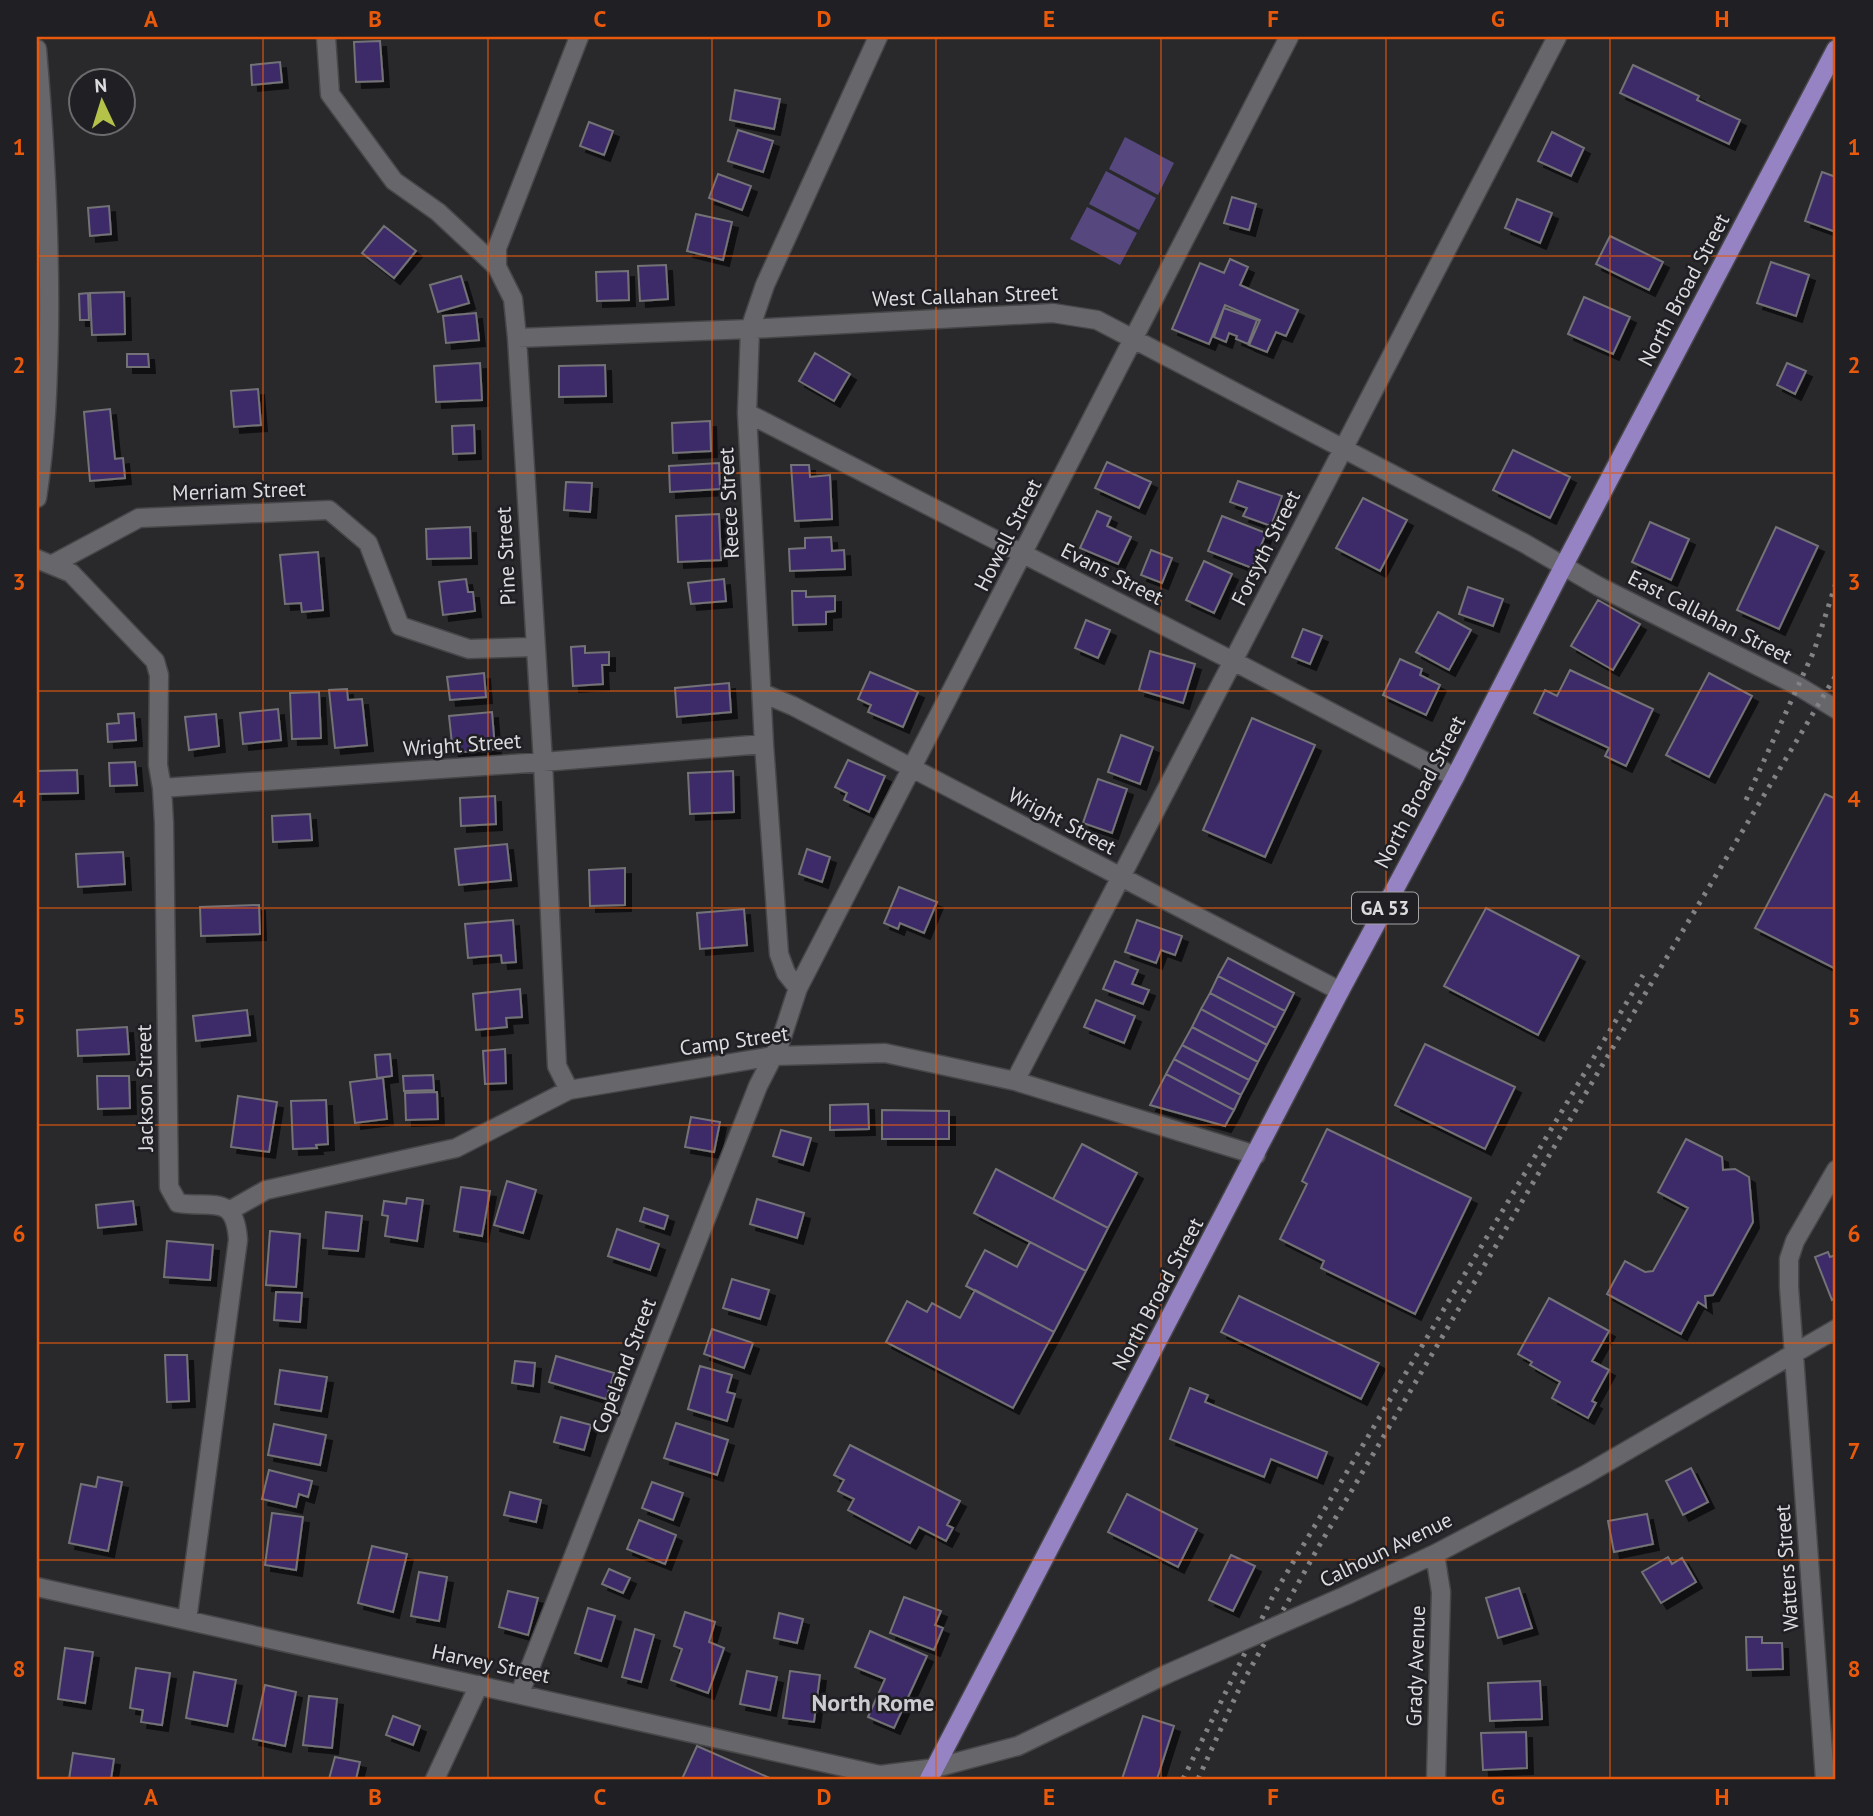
<svg xmlns="http://www.w3.org/2000/svg" width="1873" height="1816" font-family="'PT Sans',sans-serif">
<defs>
<filter id="shadow"><feDropShadow dx="6" dy="6" stdDeviation="0" flood-color="#0009"/></filter>
</defs>
<rect width="100%" height="100%" fill="#29292c"/>
<path fill="#56487e" d="M1125,137L1174,163L1158,195L1109,169Z
M1106,171L1156,198L1139,230L1089,204Z
M1087,207L1137,233L1120,265L1070,239Z"/>
<path fill="#3e2b68" stroke="#737276" stroke-width="2" filter="url(#shadow)" d="M380,41L383,81L356,82L354,42Z
M280,62L282,82L252,85L251,65Z
M1633,65L1699,96L1697,100L1740,120L1729,144L1620,93Z
M735,90L780,99L774,129L730,120Z
M589,122L613,131L604,155L580,146Z
M738,130L773,141L763,172L728,161Z
M1552,132L1584,148L1571,176L1538,161Z
M1822,172L1836,177V232L1805,221Z
M718,174L751,186L742,210L709,198Z
M1232,197L1256,204L1249,230L1224,223Z
M1517,199L1552,213L1540,243L1505,228Z
M109,206L111,234L90,236L88,208Z
M696,214L732,222L723,260L687,251Z
M384,226L416,251L394,278L362,253Z
M1610,236L1663,262L1649,290L1596,264Z
M1230,259L1248,267L1240,285L1298,310L1286,336L1276,332L1267,352L1249,345L1260,320L1225,305L1209,344L1172,329L1200,263L1224,273Z
M1771,262L1809,275L1796,316L1757,303Z
M666,265L668,299L640,301L638,266Z
M628,271L629,300L597,301L596,272Z
M461,276L469,303L438,312L430,285Z
M124,292L125,334L92,335L90,293Z
M88,293L89,320H80L79,294Z
M1584,297L1630,317L1613,354L1568,334Z
M1224,308L1257,320L1248,344L1236,339L1237,336L1229,333L1226,342L1214,337Z
M476,313L479,340L446,343L443,316Z
M815,353L850,374L834,401L799,381Z
M127,354H148L149,367H127Z
M480,363L482,400L436,402L434,366Z
M1787,363L1806,371L1795,394L1777,385Z
M605,365L606,396L559,397V366Z
M258,389L261,425L234,427L231,391Z
M110,409L115,459L123,458L125,478L90,481L84,412Z
M710,421L711,451L673,453L672,423Z
M474,425L475,453L453,454L452,426Z
M1513,450L1570,477L1550,518L1493,490Z
M1107,462L1151,482L1139,508L1095,488Z
M719,463L720,489L670,492L669,466Z
M791,465H809L810,477L830,475L832,519L795,521Z
M1238,481L1282,496L1271,526L1243,516L1247,508L1230,502Z
M566,482L592,483L590,512L564,510Z
M1363,498L1407,520L1380,571L1336,548Z
M1097,511L1111,517L1107,526L1131,537L1118,564L1080,548Z
M719,514L721,560L678,562L676,516Z
M1222,516L1266,533L1252,568L1208,551Z
M1650,522L1689,539L1671,580L1632,562Z
M470,527L471,558L427,559L426,529Z
M1776,527L1818,546L1779,629L1737,610Z
M831,537L832,551L844,550L845,569L790,571L789,549L805,548V538Z
M1151,550L1172,558L1162,583L1141,575Z
M318,552L323,610L302,612L301,603L285,604L280,555Z
M1204,561L1232,574L1214,613L1186,600Z
M466,579L468,592H473L475,611L443,615L439,582Z
M724,579L726,601L691,604L688,583Z
M1468,587L1503,599L1493,626L1459,614Z
M792,591H806V597L835,596V611L826,612V624L793,625Z
M1598,600L1640,624L1613,670L1571,646Z
M1438,612L1471,630L1449,670L1416,652Z
M1086,620L1110,630L1098,658L1075,648Z
M1303,629L1322,636L1310,664L1292,657Z
M585,646V653L609,652V665H602L603,684L573,686L571,647Z
M1150,651L1195,664L1183,703L1139,690Z
M1400,659L1422,669L1420,675L1440,685L1426,715L1383,695Z
M1570,670L1653,709L1626,766L1605,756L1609,748L1534,713L1545,690L1557,696Z
M870,672L918,692L903,727L868,712L871,705L858,699Z
M484,673L486,697L450,700L447,677Z
M1709,673L1752,696L1709,777L1666,755Z
M729,683L731,712L677,717L675,688Z
M347,689L348,700L362,699L367,745L335,748L329,690Z
M319,692L321,738L292,739L290,693Z
M278,709L281,740L243,744L240,713Z
M492,712L495,749L453,753L449,716Z
M134,713L136,740L108,742L107,724L119,723L118,714Z
M216,714L219,746L189,750L185,717Z
M1252,718L1315,745L1265,857L1203,830Z
M1121,735L1153,747L1140,784L1108,772Z
M848,760L885,776L869,812L844,800L847,793L835,787Z
M135,762L137,785L110,786L109,763Z
M77,770L78,793L37,794V771Z
M733,771L734,812L690,814L688,773Z
M1098,779L1127,789L1112,833L1083,823Z
M1825,794L1836,799V969L1755,928Z
M495,796L496,824L461,826L460,798Z
M310,814L312,840L273,842L272,816Z
M507,844L511,880L459,885L455,849Z
M807,849L830,857L822,882L799,874Z
M123,852L125,884L78,887L76,854Z
M625,868V905L590,906L589,870Z
M899,887L937,902L924,933L900,923L898,929L884,923Z
M259,905L260,934L201,936L200,907Z
M1486,908L1579,956L1538,1035L1444,986Z
M744,909L747,945L700,949L697,913Z
M513,920L516,962L502,963L501,955L468,958L465,924Z
M1137,920L1182,936L1175,955L1161,950L1156,963L1125,952Z
M1228,958L1294,993L1285,1011L1218,976Z
M1115,961L1138,970L1132,984L1149,990L1143,1004L1103,989Z
M1218,976L1285,1011L1276,1028L1210,993Z
M520,989L522,1017L506,1018L507,1027L476,1030L473,994Z
M1210,993L1276,1028L1267,1045L1201,1009Z
M1096,1000L1135,1016L1124,1043L1084,1027Z
M1201,1009L1267,1045L1258,1062L1192,1027Z
M247,1010L250,1035L196,1041L193,1016Z
M127,1027L129,1054L78,1056L77,1030Z
M1192,1027L1258,1062L1249,1080L1182,1045Z
M1425,1044L1515,1087L1485,1149L1395,1105Z
M1182,1045L1249,1080L1241,1095L1174,1059Z
M505,1049L506,1083L485,1084L483,1051Z
M390,1054L392,1076L377,1078L375,1055Z
M1174,1059L1241,1095L1234,1110L1166,1074Z
M1166,1074L1234,1110L1225,1126L1150,1105Z
M433,1075L434,1090L404,1091L403,1076Z
M97,1076H129L130,1108L98,1109Z
M383,1078L387,1119L355,1123L350,1082Z
M437,1092L438,1119L406,1120L405,1093Z
M238,1096L277,1102L269,1152L231,1147Z
M326,1100L328,1144L316,1145L317,1148L293,1149L291,1101Z
M868,1104L869,1129L830,1130V1105Z
M882,1110L949,1111V1139H882Z
M691,1117L720,1122L714,1152L685,1147Z
M1327,1129L1471,1198L1415,1314L1321,1268L1324,1261L1280,1239L1307,1184L1302,1181Z
M781,1130L811,1138L803,1165L773,1156Z
M1686,1139L1722,1157L1723,1170L1735,1169L1749,1177L1753,1222L1713,1295L1705,1296L1706,1307L1698,1302L1681,1334L1607,1294L1625,1261L1645,1272L1653,1271L1688,1208L1658,1192Z
M1082,1144L1137,1173L1108,1228L1053,1199Z
M996,1169L1108,1228L1086,1271L974,1213Z
M507,1181L536,1190L523,1233L494,1225Z
M461,1187L490,1191L482,1236L454,1231Z
M407,1198L423,1200L417,1241L385,1236L388,1216L382,1215L384,1201L406,1204Z
M757,1199L804,1213L797,1238L750,1224Z
M133,1201L136,1224L98,1228L96,1205Z
M644,1208L668,1216L664,1229L640,1221Z
M326,1212L362,1216L358,1251L323,1248Z
M617,1229L659,1244L650,1270L608,1256Z
M270,1231L300,1234L296,1287L266,1285Z
M167,1241L213,1245L210,1280L164,1277Z
M1030,1242L1086,1271L1054,1332L966,1286L985,1250L1017,1267Z
M1828,1252L1830,1257L1836,1255V1298L1832,1300L1815,1257Z
M732,1279L769,1290L760,1319L723,1308Z
M975,1290L1054,1332L1013,1408L886,1342L907,1301L927,1312L932,1303L960,1318Z
M276,1292L302,1293L300,1322L274,1320Z
M1239,1296L1379,1363L1361,1399L1221,1332Z
M1549,1298L1609,1331L1592,1361L1609,1370L1592,1401L1596,1403L1588,1418L1552,1398L1560,1382L1530,1365L1532,1362L1518,1354Z
M712,1329L753,1343L744,1368L704,1354Z
M165,1355H187L189,1401L167,1402Z
M556,1356L614,1373L606,1399L549,1382Z
M515,1361L535,1363L533,1386L512,1383Z
M700,1366L732,1375L727,1392L735,1394L727,1421L688,1409Z
M280,1370L327,1377L321,1411L275,1404Z
M1190,1388L1208,1395L1205,1402L1327,1452L1317,1478L1271,1459L1264,1477L1170,1439Z
M561,1417L591,1425L584,1450L554,1442Z
M676,1423L728,1440L717,1475L664,1458Z
M274,1424L326,1435L320,1465L268,1455Z
M850,1445L960,1501L947,1525L953,1528L946,1541L919,1527L910,1543L848,1510L854,1499L838,1491L844,1480L834,1475Z
M1691,1468L1708,1502L1683,1515L1666,1481Z
M269,1470L312,1481L308,1497L299,1494L296,1507L262,1499Z
M98,1477L122,1482L108,1551L69,1543L81,1484L96,1487Z
M652,1482L683,1493L673,1520L642,1508Z
M510,1492L541,1500L536,1522L504,1515Z
M1127,1494L1197,1529L1178,1567L1108,1532Z
M272,1513L303,1517L296,1570L265,1565Z
M1647,1514L1653,1544L1614,1552L1608,1521Z
M639,1520L676,1535L665,1564L627,1549Z
M372,1546L407,1554L393,1612L358,1603Z
M1231,1555L1255,1566L1233,1611L1209,1600Z
M1668,1557L1672,1564L1682,1558L1696,1582L1661,1603L1642,1572Z
M609,1569L630,1578L623,1593L602,1584Z
M419,1572L447,1577L439,1621L411,1616Z
M1519,1588L1532,1628L1498,1638L1486,1598Z
M508,1591L538,1598L528,1635L499,1627Z
M904,1597L941,1611L935,1625L943,1628L934,1650L890,1633Z
M588,1608L615,1616L601,1661L575,1653Z
M685,1612L715,1622L709,1642L724,1648L708,1693L671,1680L682,1649L674,1646Z
M779,1613L803,1619L797,1643L774,1638Z
M635,1629L654,1635L641,1682L622,1677Z
M870,1631L927,1656L894,1728L868,1717L885,1679L855,1667Z
M1746,1637H1762V1643H1782L1783,1669L1747,1670Z
M65,1648L93,1652L85,1703L58,1699Z
M136,1668L170,1673L162,1725L141,1722L143,1710L130,1708Z
M747,1671L777,1677L770,1710L740,1704Z
M790,1671L820,1675L814,1722L783,1718Z
M194,1672L236,1680L227,1726L186,1718Z
M1540,1681L1542,1719L1490,1721L1488,1683Z
M265,1685L296,1692L285,1746L253,1739Z
M309,1696L337,1699L332,1748L303,1745Z
M393,1716L420,1726L413,1745L386,1735Z
M1143,1716L1174,1726L1157,1779H1122Z
M1526,1732L1527,1768L1483,1770L1481,1733Z
M697,1746L772,1779H682Z
M73,1753L114,1759L111,1779H69Z
M335,1757L360,1762L356,1779H329Z"/>
<g fill="none" stroke-linecap="round" stroke-linejoin="round">
<g stroke="#474649" stroke-width="21">
<path id="minor" d="M326,37L330,94L394,181L438,212L497,267
M37,49C45,142 50,234 49,327C48,385 46,441 37,498
M517,338L750,329L1053,313L1097,320L1524,543L1598,586L1798,686L1836,709
M747,413L1233,661L1455,777
M37,559L71,573L155,661L159,675L158,765L162,788L164,823L169,1187L178,1203C210,1209 235,1192 238,1240L187,1620
M53,564L139,518L329,510L368,543L400,626L469,649L534,647
M762,693L793,706L1340,991
M162,788L543,762L764,744
M798,988L786,973L779,954L764,744L747,413L750,329L765,285L878,37
M1015,1081L1557,37
M569,1090L557,1066L543,762L517,338L513,299L497,267V248L579,37
M229,1211L266,1190L456,1148L569,1090L774,1056L885,1053L1015,1081L1256,1155
M1435,1554L1441,1592L1436,1779
M37,1587L880,1775L935,1768L1018,1746L1167,1674
M1347,1595L1435,1554L1585,1475L1836,1329
M520,1693L758,1086L780,1043L798,988L1289,37
M435,1779L479,1685
M1825,1779L1789,1287V1259L1795,1241L1836,1170"/>
</g>
<g stroke="#474649" stroke-width="21">
<path id="major" d="M929,1779L1340,991L1455,777L1563,567L1836,49"/>
</g>
<use href="#minor" stroke="#67666a" stroke-width="18"/>
<use href="#major" stroke="#9583c3" stroke-width="18"/>
<path stroke="#828285" stroke-width="5" stroke-dasharray="3.5 7" stroke-linecap="butt" d="M1746,800L1814,651L1836,583
M1183,1779L1273,1596L1643,975
M1198,1779L1240,1687L1319,1546L1603,1064L1836,675"/>
<g stroke="#474649" stroke-width="21" stroke-linecap="butt">
<path id="minor-bridge" d="M1167,1674L1347,1595"/>
</g>
<use href="#minor-bridge" stroke="#67666a" stroke-width="18"/>
</g>
<path fill="none" stroke="#e8590c" stroke-width="2" stroke-opacity="0.55" d="M263,37V1779M488,37V1779M712,37V1779M936,37V1779M1161,37V1779M1386,37V1779M1610,37V1779M37,256H1836M37,473H1836M37,691H1836M37,908H1836M37,1125H1836M37,1343H1836M37,1560H1836"/>
<g text-anchor="middle" stroke-width="5" stroke-linejoin="round" paint-order="stroke">
<rect fill="#201f23" stroke="#a4a3a6" stroke-width="2" x="1352" y="892.5" width="66" height="31" rx="5"/>
<g font-size="19" font-weight="bold" fill="#dcdcde">
<text x="1385" y="915">GA 53</text>
</g>
<g font-size="21" fill="#dcdcde" stroke="#201f23">
<text transform="translate(1684 290) rotate(-62)" y="7">North Broad Street</text>
<text transform="translate(965 296) rotate(-2)" y="7">West Callahan Street</text>
<text transform="translate(239 491) rotate(-2)" y="7">Merriam Street</text>
<text transform="translate(729 503) rotate(-93)" y="7">Reece Street</text>
<text transform="translate(1008 535) rotate(-63)" y="7">Howell Street</text>
<text transform="translate(1266 548) rotate(-63)" y="7">Forsyth Street</text>
<text transform="translate(506 556) rotate(-93)" y="7">Pine Street</text>
<text transform="translate(1112 574) rotate(27)" y="7">Evans Street</text>
<text transform="translate(1710 617) rotate(27)" y="7">East Callahan Street</text>
<text transform="translate(462 745) rotate(-4)" y="7">Wright Street</text>
<text transform="translate(1420 792) rotate(-62)" y="7">North Broad Street</text>
<text transform="translate(1062 821) rotate(28)" y="7">Wright Street</text>
<text transform="translate(734 1041) rotate(-8)" y="7">Camp Street</text>
<text transform="translate(145 1088) rotate(-91)" y="7">Jackson Street</text>
<text transform="translate(1158 1294) rotate(-62)" y="7">North Broad Street</text>
<text transform="translate(624 1366) rotate(-69)" y="7">Copeland Street</text>
<text transform="translate(1386 1550) rotate(-26)" y="7">Calhoun Avenue</text>
<text transform="translate(1787 1568) rotate(-94)" y="7">Watters Street</text>
<text transform="translate(491 1664) rotate(12)" y="7">Harvey Street</text>
<text transform="translate(1416 1666) rotate(-88)" y="7">Grady Avenue</text>
</g>
<g font-size="24" font-weight="bold" fill="#cccbd0" stroke="#201f23">
<text x="873" y="1711">North Rome</text>
</g>
</g>
<rect width="1873" height="1816" fill="none" stroke="#201f23" stroke-width="77"/>
<g transform="translate(102 102) rotate(356)"><circle r="33" fill="#201f23" stroke="#6b6b6e" stroke-width="2"/>
<path d="M0-5L12 26L0 18L-12 26Z" fill="#b5c249"/>
<text y="-10" font-size="19" font-weight="bold" text-anchor="middle" fill="#dcdcde">N</text>
</g>
<rect x="38" y="38" width="1796" height="1740" fill="none" stroke="#e8590c" stroke-width="2.5"/>
<g font-size="23" text-anchor="middle" font-weight="bold" fill="#e8590c">
<text x="151" y="27">A</text>
<text x="375" y="27">B</text>
<text x="600" y="27">C</text>
<text x="824" y="27">D</text>
<text x="1049" y="27">E</text>
<text x="1273" y="27">F</text>
<text x="1498" y="27">G</text>
<text x="1722" y="27">H</text>
<text x="19" y="155">1</text>
<text x="1854" y="155">1</text>
<text x="19" y="373">2</text>
<text x="1854" y="373">2</text>
<text x="19" y="590">3</text>
<text x="1854" y="590">3</text>
<text x="19" y="807">4</text>
<text x="1854" y="807">4</text>
<text x="19" y="1025">5</text>
<text x="1854" y="1025">5</text>
<text x="19" y="1242">6</text>
<text x="1854" y="1242">6</text>
<text x="19" y="1459">7</text>
<text x="1854" y="1459">7</text>
<text x="19" y="1677">8</text>
<text x="1854" y="1677">8</text>
<text x="151" y="1805">A</text>
<text x="375" y="1805">B</text>
<text x="600" y="1805">C</text>
<text x="824" y="1805">D</text>
<text x="1049" y="1805">E</text>
<text x="1273" y="1805">F</text>
<text x="1498" y="1805">G</text>
<text x="1722" y="1805">H</text>
</g>
</svg>
